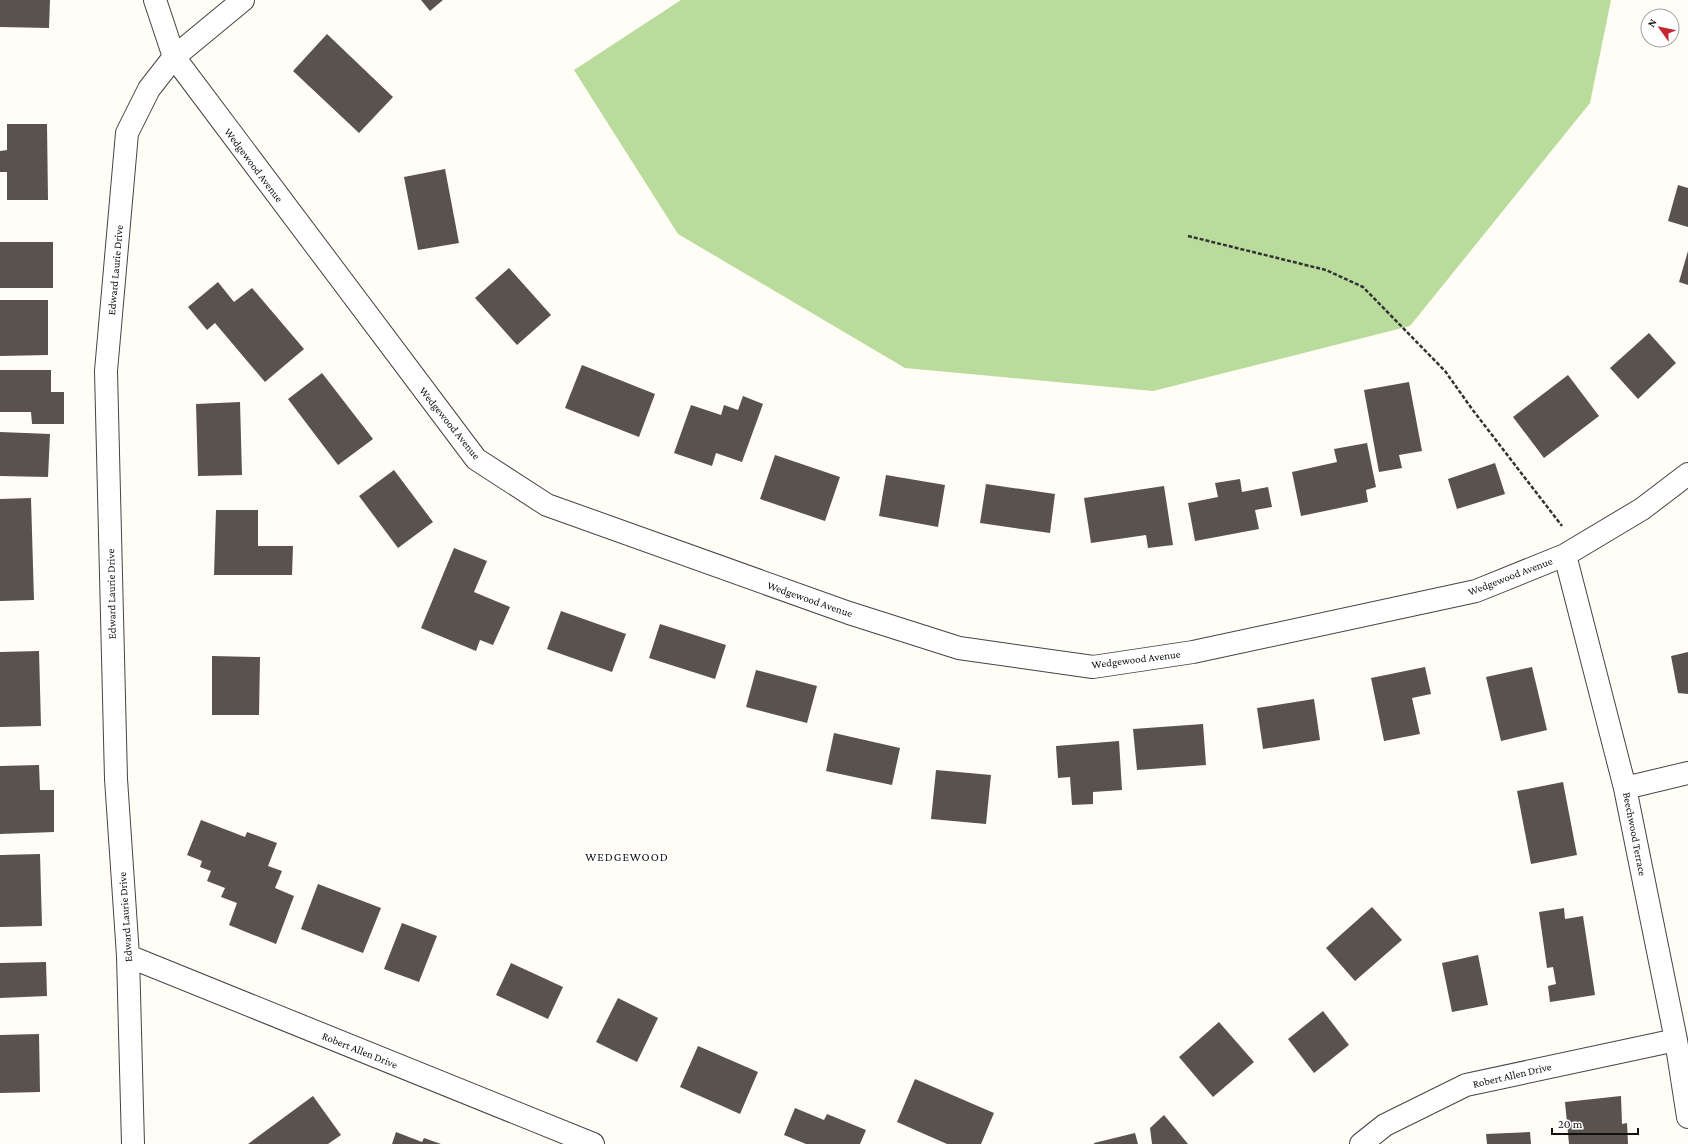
<svg xmlns="http://www.w3.org/2000/svg" width="1688" height="1144" font-family="'Crimson Pro',serif">
<rect width="100%" height="100%" fill="#fffdf5"/>
<path fill="#b9dc9c" d="M681,0H1611L1590,103L1410,326L1153,391L905,368L678,234L574,70Z"/>
<path fill="#5a524d" d="M0,0H50L49,28L0,27Z
M421,0H443L430,11Z
M327,34L393,97L359,133L293,71Z
M7,124H47L48,200H7V172H0V151L7,150Z
M445,169L459,243L418,250L404,177Z
M1678,185L1688,188V227L1668,221Z
M0,242H53V288H0Z
M1688,251V285L1679,282Z
M509,268L551,315L517,345L475,298Z
M218,282L234,302L252,288L304,349L265,382L215,323L207,330L188,307Z
M0,300H48V355L0,356Z
M1649,333L1676,363L1638,399L1610,368Z
M582,365L655,394L639,437L565,408Z
M0,370H51V392H64V424H32L31,412H0Z
M322,373L373,439L338,465L288,399Z
M1568,375L1599,416L1544,458L1513,417Z
M1409,382L1422,451L1399,455L1402,468L1379,472L1364,390Z
M743,396L763,404L742,462L716,453L712,466L674,453L691,405L721,415L724,405L738,410Z
M240,402L242,475L198,476L196,404Z
M0,432L50,434L48,477L0,476Z
M1367,443L1376,487L1366,490L1368,502L1301,516L1292,472L1337,462L1334,449Z
M775,455L840,477L825,521L760,499Z
M1495,463L1505,494L1457,509L1448,479Z
M394,470L433,522L398,548L359,496Z
M886,475L945,485L938,527L879,516Z
M1240,479L1242,492L1268,487L1272,507L1255,510L1259,529L1195,541L1188,503L1218,497L1215,483Z
M986,484L1055,494L1050,533L980,523Z
M1164,486L1173,545L1148,548L1146,535L1091,543L1084,498Z
M31,498L34,600L0,601V499Z
M216,510H258V546H293L292,575H214Z
M454,548L487,561L474,592L510,607L493,645L480,640L476,651L421,628Z
M561,611L626,634L612,672L547,649Z
M660,624L726,645L715,679L649,658Z
M39,651L41,726L0,727V652Z
M1688,652V694L1678,693L1671,656Z
M212,656L260,657L259,715H212Z
M1425,667L1431,694L1412,698L1420,734L1384,741L1371,678Z
M1532,667L1547,730L1501,741L1486,677Z
M756,670L817,686L807,723L746,707Z
M1314,699L1320,740L1263,749L1257,708Z
M1203,724L1206,765L1137,770L1133,729Z
M834,733L900,748L892,785L826,771Z
M1119,741L1122,790L1093,792V804L1072,805L1070,777L1058,778L1056,746Z
M39,765L40,790H54V832L0,834V766Z
M936,770L991,775L986,824L931,819Z
M1563,782L1577,855L1531,864L1517,791Z
M201,820L245,837L247,832L277,843L268,866L282,871L275,888L294,896L276,944L229,925L237,903L221,897L225,888L207,881L211,871L200,867L202,861L187,855Z
M40,854L42,926L0,927V855Z
M318,884L381,908L363,953L301,929Z
M1372,907L1402,940L1355,981L1326,948Z
M1564,908L1565,919L1583,916L1595,995L1550,1002L1548,986L1556,984L1553,967L1547,968L1539,912Z
M402,923L437,936L419,982L384,969Z
M1478,955L1488,1005L1452,1012L1442,963Z
M46,962L47,996L0,998V963Z
M511,963L563,987L548,1019L496,995Z
M618,998L658,1018L637,1062L596,1042Z
M1323,1011L1349,1045L1314,1073L1288,1039Z
M1219,1022L1254,1062L1213,1097L1179,1057Z
M39,1034L40,1092L0,1093V1035Z
M698,1046L758,1072L740,1114L680,1087Z
M915,1079L994,1113L981,1144H947L897,1122Z
M313,1096L341,1135L328,1144H248Z
M1621,1096L1622,1124L1627,1123L1628,1144H1569L1565,1102Z
M795,1108L824,1120L827,1114L866,1130L860,1144H806L784,1135Z
M1164,1115L1188,1144H1152L1150,1128Z
M396,1132L422,1142L424,1138L441,1144H392Z
M1530,1132L1531,1144H1487L1486,1134Z
M1135,1133L1138,1144H1094V1143Z"/>
<g fill="none" stroke-linecap="round" stroke-linejoin="round">
<g stroke="#444" stroke-width="24">
<path id="minor" d="M155,0L174,57L476,459L547,505L849,613L959,648L1093,667L1193,652L1476,591L1565,555L1642,509L1688,474
M1565,555L1625,788L1676,1040L1688,1117
M1625,788L1688,773
M128,956L593,1144
M133,1144L128,956L116,779L106,371L127,133L149,89L174,57L243,0
M1361,1144L1385,1125L1466,1085L1676,1040"/>
</g>
<path stroke="#333" stroke-width="2.5" stroke-dasharray="4 2" stroke-linecap="butt" d="M1188,236L1326,270L1363,287L1445,371L1472,409L1562,526"/>
<use href="#minor" stroke="#fff" stroke-width="22"/>
</g>
<g text-anchor="middle" stroke-width="4" stroke-linejoin="round" paint-order="stroke">
<g font-size="11" fill="#111" stroke="#fff">
<text transform="translate(254 165) rotate(53)" y="4">Wedgewood Avenue</text>
<text transform="translate(115 270) rotate(-85)" y="4">Edward Laurie Drive</text>
<text transform="translate(450 423) rotate(51)" y="4">Wedgewood Avenue</text>
<text transform="translate(1510 576) rotate(-21)" y="4">Wedgewood Avenue</text>
<text transform="translate(111 594) rotate(-91)" y="4">Edward Laurie Drive</text>
<text transform="translate(810 599) rotate(19)" y="4">Wedgewood Avenue</text>
<text transform="translate(1136 659) rotate(-7)" y="4">Wedgewood Avenue</text>
<text transform="translate(1635 834) rotate(79)" y="4">Beechwood Terrace</text>
<text transform="translate(125 917) rotate(-94)" y="4">Edward Laurie Drive</text>
<text transform="translate(360 1050) rotate(22)" y="4">Robert Allen Drive</text>
<text transform="translate(1512 1075) rotate(-13)" y="4">Robert Allen Drive</text>
</g>
<g font-size="12" letter-spacing="1" fill="#111" stroke="#fff">
<text x="627" y="861">WEDGEWOOD</text>
</g>
</g>
<g transform="translate(1660 28) rotate(303)"><circle r="19" fill="#ffffff" stroke="#a0a0a0"/>
<path d="M0-3L7 15L0 10L-7 15Z" fill="#c4262e"/>
<text y="-6" font-size="11" font-weight="bold" text-anchor="middle" fill="#111111">N</text>
</g>
<path d="M1552 1128v6h86v-6" fill="none" stroke="#111111" stroke-width="2"/>
<text x="1558" y="1128" font-size="12" fill="#111111" stroke="#ffffff" stroke-width="3" paint-order="stroke">20 m</text>
</svg>
